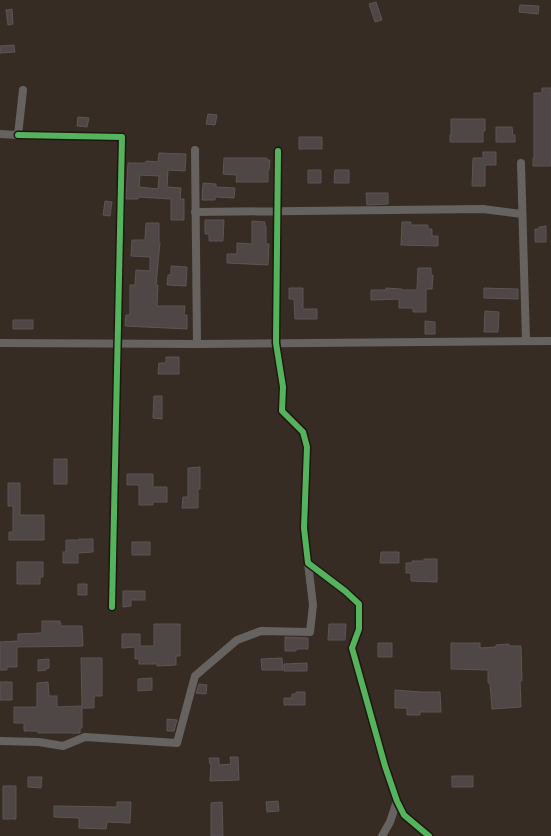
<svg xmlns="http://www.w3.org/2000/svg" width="551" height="836" font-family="Raleway,sans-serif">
<rect width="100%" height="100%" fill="#362c23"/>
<path fill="#4f4746" stroke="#5d5554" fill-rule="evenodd" d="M376,2L382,20L375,22L369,4Z
M520,5L539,6L538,14L519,12Z
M12,9L13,24L8,25L6,10Z
M14,45L15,52L0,53V46Z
M542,88H551V166H533V158H534V93H542Z
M208,114L217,115L215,125L206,124Z
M78,117L89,118L87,127L77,126Z
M451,119H485V131H483V142H450V135H451Z
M496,127H512L513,135H515V142H496Z
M299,137H322V149H299Z
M483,152H496V165H485V186H472L473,158H483Z
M159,153L186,154L185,171L168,170L167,187L181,188L180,199H184V220H171V199L138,197V199H126L128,163H146V161L158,162ZM140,175L159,176L158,189L139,187Z
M224,158H267V160H270L269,170H268V182H236L237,175L223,174Z
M308,170H321V183H308Z
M335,170H349V183H334Z
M203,183L216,184V187L235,188L234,198L215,197V200H202Z
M366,193H388V204L367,205Z
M105,201L112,202L110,216L103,215Z
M205,220H224L223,241H209V234H205Z
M252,221L265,222V226H266V244H269L268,265L227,263V254H237V243L252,244Z
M402,222H411V225H428V229H432V236H438V246L401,245Z
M146,223H159V242H160L156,285H158L157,306H185L184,315H187V329L125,326L126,315H130V285H135L136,270L150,271V257L131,256L132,240H145Z
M546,226V242H535V229H539V227Z
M171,266L187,267L186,286L167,285L168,275H171Z
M418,268H431V275H433L432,289H426V312H413V308H399V299L371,300V290H386V288L402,289V290H417Z
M289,288H303V309H317V319H295L294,299H289Z
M484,288L518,289V299L484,298Z
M485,311L499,312L498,332H484Z
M13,320H33V329H13Z
M425,321L435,322V334H425Z
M166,357H179V374H158L159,363H166Z
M154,396H162V419L153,418Z
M54,459H67V484H54Z
M200,467V489H198V508H182L183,497H188V468Z
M127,474H153V487H167V502H153V505H139V485H127Z
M8,483H20V515H44V540H9V532H13V506H8Z
M79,539H93V552L78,553V563H63V552H66V540H79Z
M132,542H150V555H132Z
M381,552H399V563H380Z
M424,559H437V582L411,581V573H406V563H412V561H424Z
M17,562H43V577H40V584H17Z
M78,584H87V595H78Z
M123,591H145V600H131V606L123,607Z
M42,621H60L61,626H82L83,646L17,647V667H7V670H0V642L18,641V634L42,633Z
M154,624H180V656H176V665L157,666V664H139V659H135V647L122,648V634H140V646H154Z
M329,624H346L345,640H328Z
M285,637L308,638V649H296V651H285Z
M378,643H392V657H378Z
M451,643H480V648L496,647V645L509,644V646H521L522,681H520L521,707L492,709L490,683H488V670L451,669Z
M81,658H102V696H94V708H82V728H80V733H38V731H24V723H14V707H37V683L48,682L49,696H57V707L82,706Z
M282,658L283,670H262L261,659Z
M49,659V668L46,669V670L38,671V660Z
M307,663V671H284V664Z
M152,678V690L138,691V679Z
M0,682H12V700H0Z
M199,684L207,685L206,694L196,693Z
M395,690L421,692H440L441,712H420V715H407V708H395Z
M296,692H305V705H284V698H292V694H296Z
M167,719L177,720L174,731H167Z
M230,757H238L239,780L210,781L211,764H210L209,758H219V765L231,764Z
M452,776H473V787H452Z
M28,777H42L41,788L28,787Z
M3,786H16V819H3Z
M278,801L279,811L267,812L266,802Z
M117,802H131L130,823L107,822L106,829L79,828V818L54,817V806L117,807Z
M222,802L223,836H211V803Z"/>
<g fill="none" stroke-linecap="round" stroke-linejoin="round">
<path stroke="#66625f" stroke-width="8" d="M0,134L18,135L23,90
M18,135L122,137L112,607
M195,150L197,344
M278,151L276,343L283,387L282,411L303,432L307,447L304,528L308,563L345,591L359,604V629L352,648L385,766L397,801L404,815L429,836
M521,163L526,341
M195,212L483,209L522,214
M0,343L197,344L551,341
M0,741L39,742L63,746L85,737L177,743L195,676L237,640L261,631L310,632L313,605L308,563
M382,836L390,822L397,801"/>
<g stroke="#1e160f" stroke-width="9">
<path id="cycleway" d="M18,135L122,137L112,607
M278,151L276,343L283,387L282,411L303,432L307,447L304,528L308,563L345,591L359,604V629L352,648L385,766L397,801L404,815L429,836"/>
</g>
<use href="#cycleway" stroke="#56b35d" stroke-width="6"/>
</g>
</svg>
